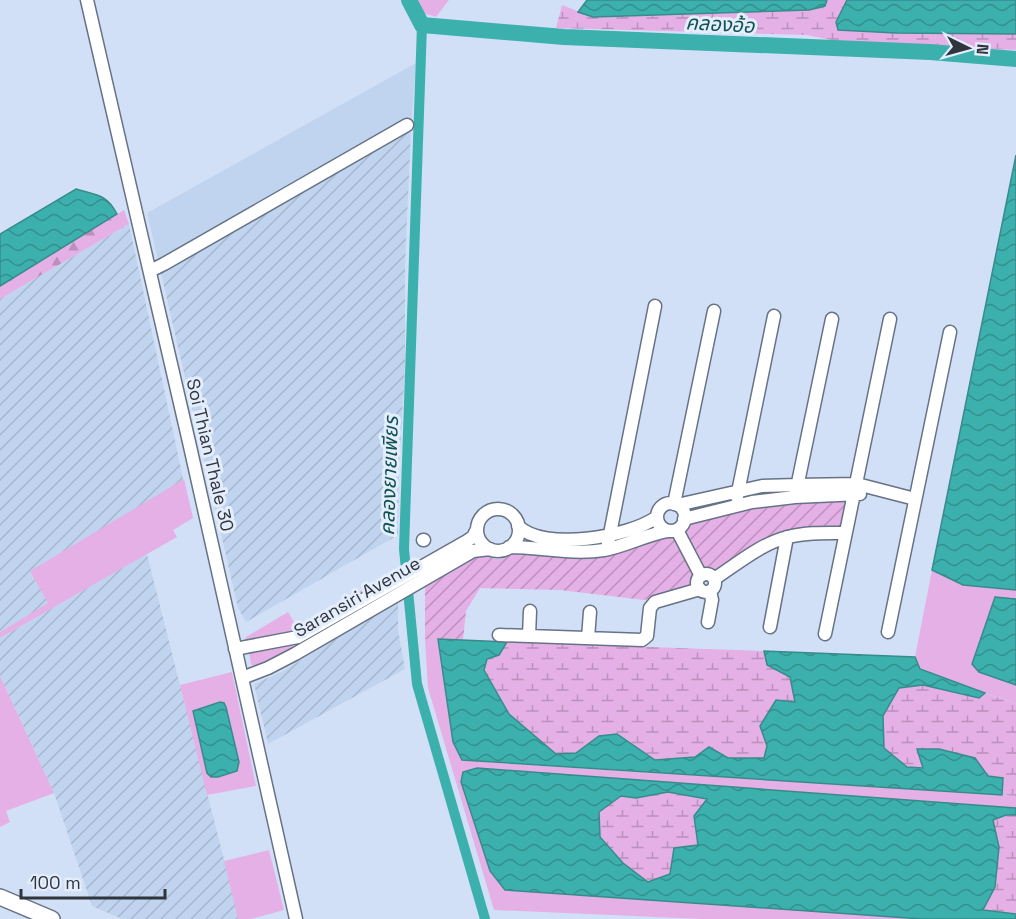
<svg xmlns="http://www.w3.org/2000/svg" width="1016" height="919" font-family="'Space Grotesk','Noto Sans Thai',sans-serif">
<defs>
<pattern id="industrial-furrows" width="10" height="10" patternUnits="userSpaceOnUse" patternTransform="scale(1.5)"><rect width="10" height="10" fill="#c1d4ef"/><path d="M-1 1l2-2M0 10L10 0M9 11l2-2" fill="none" stroke="#a6b7ce"/></pattern>
<pattern id="forest-firs" width="22" height="20" patternUnits="userSpaceOnUse" patternTransform="scale(1.5)"><rect width="22" height="20" fill="#e5b0e6"/><path d="M5 1l3.5 6h-7zM16 11l3.5 6h-7z" fill="#ba90bc"/></pattern>
<pattern id="wetland-marsh" width="20" height="14" patternUnits="userSpaceOnUse" patternTransform="scale(1.5)"><rect width="20" height="14" fill="#e5b0e6"/><path d="M1 5h8M5 5V1M11 12h8M15 12V8" fill="none" stroke="#ba90bc"/></pattern>
<pattern id="garden-furrows" width="10" height="10" patternUnits="userSpaceOnUse" patternTransform="scale(1.5)"><rect width="10" height="10" fill="#e5b0e6"/><path d="M-1 1l2-2M0 10L10 0M9 11l2-2" fill="none" stroke="#ba90bc"/></pattern>
<pattern id="water-waves" width="16" height="10" patternUnits="userSpaceOnUse" patternTransform="scale(1.5)"><rect width="16" height="10" fill="#3cb0ad"/><path d="M0 5q4-4 8 0t8 0" fill="none" stroke="#33908e"/></pattern>
</defs>
<rect width="100%" height="100%" fill="#d2e0f7"/>
<path fill="#c1d4ef" d="M416,63L411,129L161,273L147,213Z"/>
<path fill="url(#industrial-furrows)" d="M411,129L405,265V368L399,469L398,535L246,622L238,608L161,273Z
M129,224L184,483L193,518L0,632V299Z
M147,554L239,919H122L92,906L54,793L0,676V638Z
M398,601V630L405,669L268,744L254,684L281,672Z"/>
<path fill="#e5b0e6" d="M416,0H449L436,17L423,13Z
M184,479L193,518L173,530L177,537L0,638V632L48,603L30,571Z
M932,570L963,585L1016,590V599L1010,597L979,672L1016,685V704L920,669L915,657Z
M380,580L383,583L292,633L246,641L245,640L246,637L288,612L297,627Z
M425,639H438L453,742L481,762L1016,796V808L477,768L505,890L922,919H701L494,910L428,688Z
M292,643L294,649L276,659L253,666L251,664L249,652C264,648 278,647 292,643Z
M232,672L256,786L207,795L180,685Z
M0,676L54,793L6,811L10,822L0,827Z
M269,850L284,910L251,919H238L224,861Z"/>
<path fill="url(#forest-firs)" d="M124,210L129,224L0,299V286Z"/>
<path fill="url(#wetland-marsh)" d="M827,0H847L836,22L1016,34V50L847,43L806,35L556,28L562,5L593,17L808,10L825,6Z
M507,642L764,651L767,665L790,677L795,703L767,746L764,758H728L709,747L695,757L655,760L638,748L599,736L576,753L556,755L509,714L484,669L486,659L499,655Z
M923,685L979,698L985,693L1016,704V796L1002,795L1003,778L988,776L975,758L939,749H917L924,769L907,767L883,748V716L899,688Z
M668,792L707,799L699,845L670,874L648,882L623,863L600,836L599,812L621,796L636,798Z
M1006,815H1016V914L983,911L995,887L999,847L993,820Z"/>
<path fill="url(#garden-furrows)" d="M845,497L849,500L844,528L793,529L780,534L717,573L710,570L696,573L693,587L644,600L560,590L480,588L466,611L463,640L425,639V586L479,553C497,562 504,561 521,549L546,555L662,534L674,535L683,530L689,522L733,509Z"/>
<path fill="url(#water-waves)" stroke="#388b8b" stroke-width="1.5" fill-rule="evenodd" d="M587,0H827L825,6L809,10L593,17L578,12Z
M847,0H1016V34L896,33L838,30L836,22Z
M1016,155V590L963,585L932,570Z
M76,189C96,195 107,194 117,214L0,286V234Z
M995,597L1016,599V685L979,672L972,664Z
M438,639L507,642L499,655L487,659L484,670L509,714L556,754L576,753L599,736L617,734L655,760L695,757L709,747L728,758H764L767,746L760,726L776,700L795,702L790,677L767,665L764,651L915,657L920,669L985,693L979,698L923,685L899,688L883,716L884,748L907,767L923,768L917,749H939L975,758L988,776L1003,778L1002,795L462,760L453,742Z
M220,702L224,703L226,707L239,762L237,771L218,777H211L207,773L193,711Z
M477,768L1016,808V815H1006L993,820L999,847L995,887L983,910L1016,914V919H922L505,890L490,871L461,782L463,772ZM668,792L707,799L694,816L698,845L674,848L670,874L648,882L623,863L600,837L599,812L621,796L636,798Z"/>
<g fill="none" stroke-linecap="round" stroke-linejoin="round">
<path stroke="#3cb0ad" stroke-width="10" d="M422,25L404,549L417,684L485,919"/>
<path stroke="#3cb0ad" stroke-width="16" d="M409,0L422,25L564,37L930,52L1016,59"/>
<g stroke="#667386" stroke-width="15">
<path id="minor" d="M87,0L189,442L296,919
M150,271L164,264L407,125
M796,492L832,319
M737,497L774,316
M657 517a14 14 0 1 1 28 0a14 14 0 1 1-28 0Z
M674,504L714,311
M677,505L762,486L797,485L857,484L915,499
M477 530a21 21 0 1 1 42 0a21 21 0 1 1-42 0Z
M684,519L752,502L795,497L860,494
M518,526C544,552 629,537 657,517
M677,530L701,576
M423,540H424
M509,547C540,547 572,555 604,550C626,546 645,535 667,531
M607,549L655,306
M697 583a9 9 0 1 1 18 0a9 9 0 1 1-18 0Z
M714,579C737,564 762,543 788,537C807,532 827,533 845,533
M708,622L712,600L710,591
M770,627L787,537
M888,632L950,332
M825,634L890,319
M499,635L642,640L647,636L650,608L655,602L700,589
M529,636L530,611
M588,638L590,612
M235,649L298,637L467,541L473,537L477,529
M242,678L268,668L295,654L473,551L490,549"/>
</g>
<g stroke="#667386" stroke-width="18">
<path id="major" d="M0,897L52,919"/>
</g>
<use href="#minor" stroke="#fff" stroke-width="12"/>
<use href="#major" stroke="#fff" stroke-width="15"/>
</g>
<g text-anchor="middle" stroke-width="6" stroke-linejoin="round" paint-order="stroke">
<g font-size="18" fill="#2f343d" stroke="#e4edfb">
<text transform="translate(210 455) rotate(77)" y="6">Soi Thian Thale 30</text>
<text transform="translate(357 597) rotate(-30)" y="6">Saransiri Avenue</text>
</g>
<g font-size="20" font-style="italic" fill="#0f5251" stroke="#e4edfb">
<text transform="translate(720 24) rotate(3)" y="7">คลองอ้อ</text>
<text transform="translate(389 476) rotate(-88)" y="7">คลองยายเพียร</text>
</g>
</g>
<g transform="translate(968 48) rotate(95)" stroke="#e4edfb" stroke-width="4.5" paint-order="stroke">
<path d="M0-4.5L10 22L0 15L-10 22Z" fill="#2f343d"/>
<text y="-9" font-size="16" font-weight="bold" text-anchor="middle" fill="#2f343d">N</text>
</g>
<path d="M21 889v9h144v-9" fill="none" stroke="#2f343d" stroke-width="3"/>
<text x="30" y="889" font-size="18" fill="#2f343d" stroke="#e4edfb" stroke-width="4.5" paint-order="stroke">100 m</text>
</svg>
